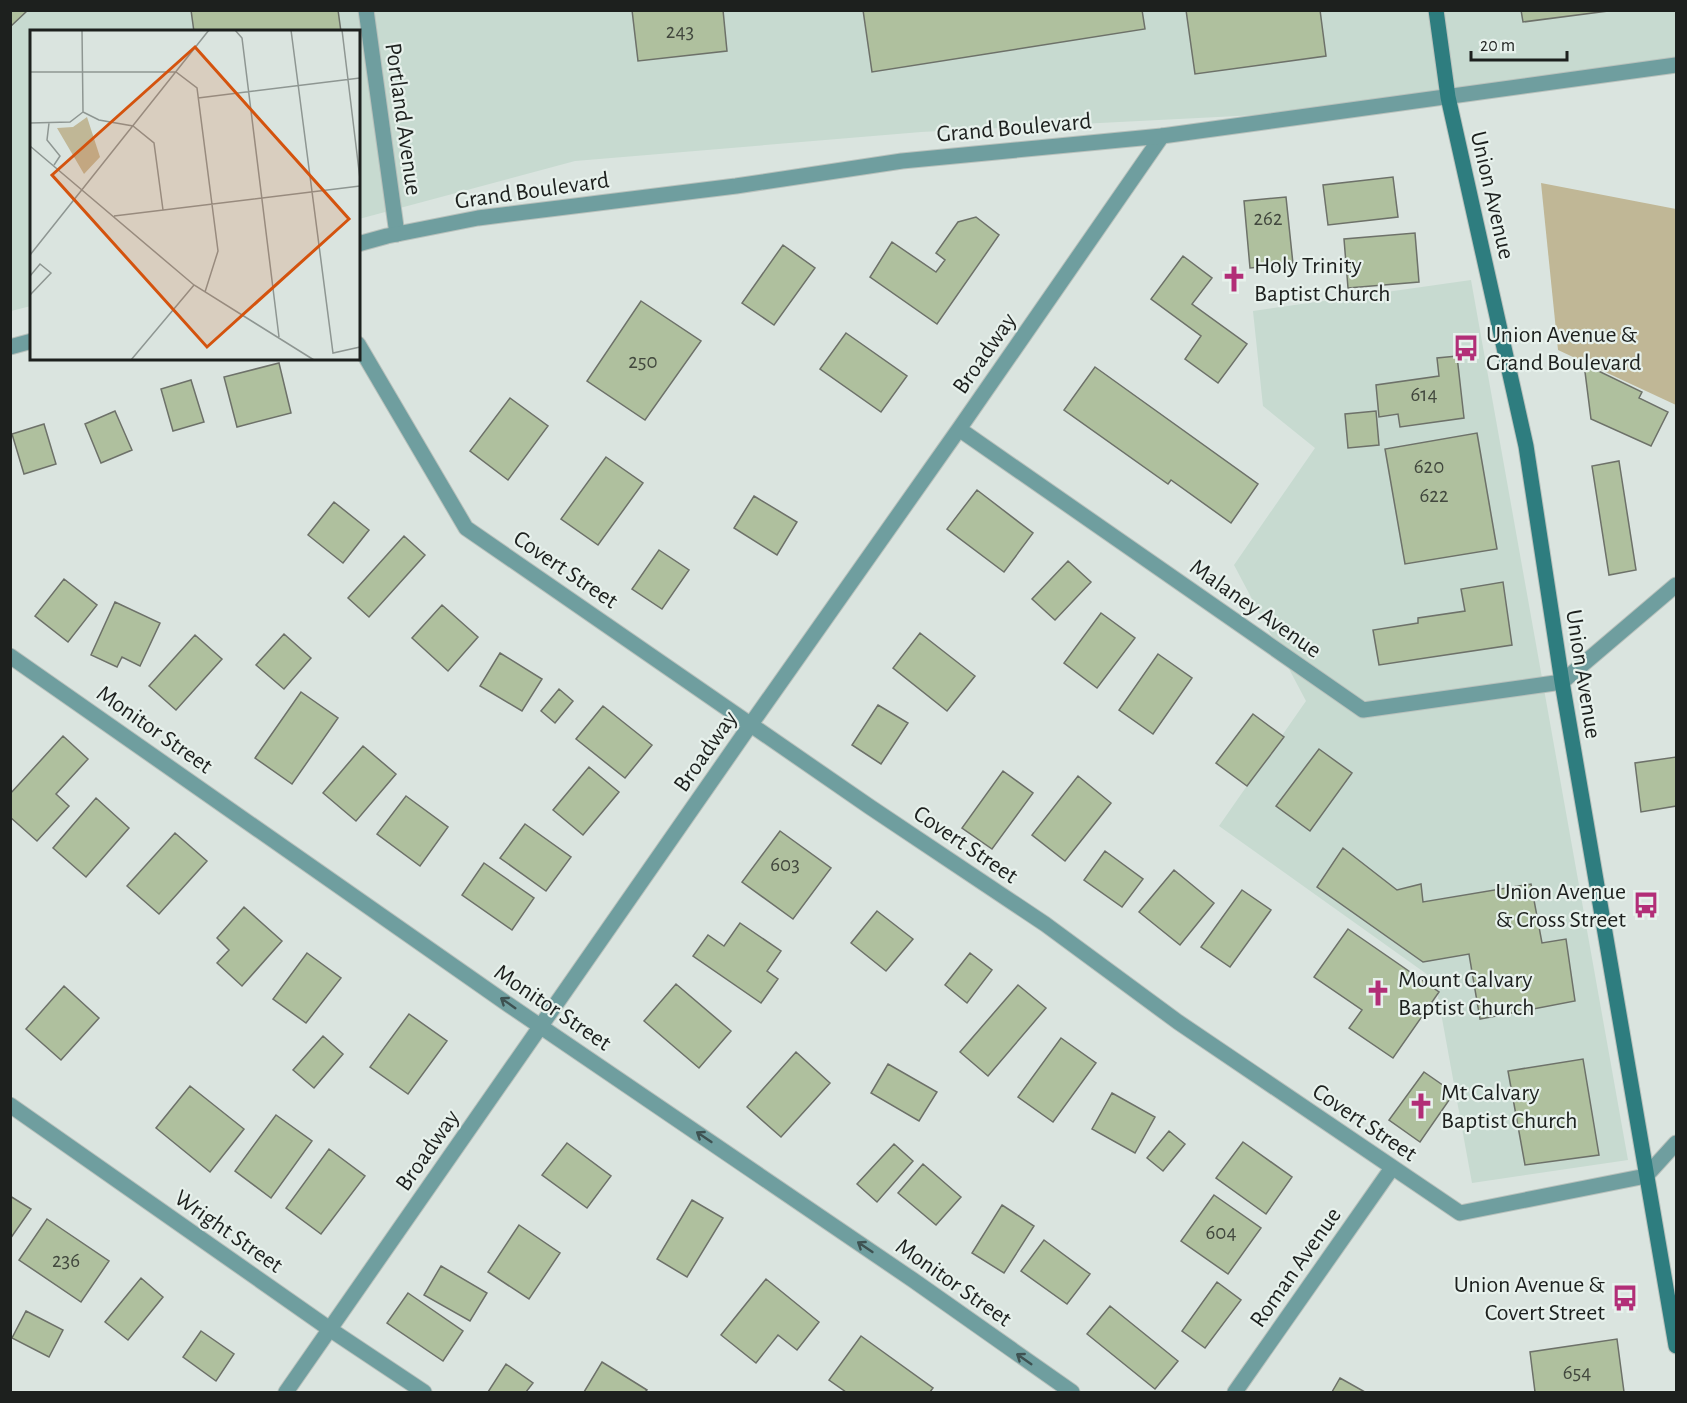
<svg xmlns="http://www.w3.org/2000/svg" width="1687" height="1403" font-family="'Alegreya Sans',sans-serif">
<rect width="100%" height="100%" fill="#dae4df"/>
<path fill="#c7dad0" d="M11,11H1676V69L1412,107L921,132L575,161L359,219L358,32H32L31,306L11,311Z
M1471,280L1628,1160L1472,1183L1435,980L1219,826L1306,701L1234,565L1315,448L1263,406L1253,311Z"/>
<path fill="#c0b796" d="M1541,183L1676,209V405L1558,350Z"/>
<path fill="#afc09e" stroke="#6d7169" stroke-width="1.5" d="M10,10H28L10,27Z
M191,10H338L341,32H194Z
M632,10H723L727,51L638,61Z
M863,10H1142L1145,29L872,72Z
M1186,10H1320L1326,56L1195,74Z
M1521,10H1616L1523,22Z
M1393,177L1398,217L1328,225L1323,185Z
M1286,197L1293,264L1250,268L1244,201Z
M976,217L999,235L937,324L870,277L892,242L936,272L945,260L936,253L958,222Z
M1415,233L1419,282L1348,288L1344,239Z
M783,245L815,268L774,325L742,303Z
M1183,256L1212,278L1192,304L1247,344L1218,383L1185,359L1201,336L1151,299Z
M641,301L701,341L645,420L587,381Z
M846,333L907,376L881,412L820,369Z
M1457,356L1464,418L1400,427L1398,414L1379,417L1376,385L1439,376L1437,358Z
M279,363L291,413L237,427L224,377Z
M1584,364L1642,392L1639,398L1668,412L1651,446L1591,419Z
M1095,367L1258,484L1231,523L1171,480L1168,484L1064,410Z
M191,380L204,422L173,431L161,389Z
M510,398L548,426L508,480L470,451Z
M115,411L132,450L101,463L85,424Z
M1376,411L1379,445L1348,448L1345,414Z
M44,424L56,464L24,474L12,434Z
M1477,433L1497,549L1405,564L1385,449Z
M606,457L643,483L598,545L561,519Z
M1619,461L1636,570L1609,575L1592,466Z
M977,490L1033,533L1004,572L947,529Z
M754,496L797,522L777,555L734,528Z
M334,502L369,530L343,563L308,535Z
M404,536L425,555L369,617L348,598Z
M659,550L689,570L662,609L632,589Z
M1068,561L1091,582L1055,620L1032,599Z
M64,579L97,605L68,642L35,616Z
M1503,582L1512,645L1379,665L1373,630L1418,623V618L1465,611L1461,589Z
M115,602L160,623L140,666L122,657L117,667L91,655Z
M442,605L478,637L448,671L412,638Z
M1101,613L1135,638L1097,688L1064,663Z
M920,633L975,676L947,711L893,668Z
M284,634L311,658L284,689L256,665Z
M195,635L222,659L176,710L149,686Z
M500,653L542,679L522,711L480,686Z
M1158,654L1192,678L1153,734L1119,710Z
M559,689L573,701L555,723L541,711Z
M301,692L338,718L292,784L255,758Z
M878,705L908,723L881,764L852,745Z
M603,706L652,745L625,778L576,739Z
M1253,714L1284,737L1247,786L1216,763Z
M63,736L88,759L56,794L69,806L37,841L10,817V794Z
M363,746L396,774L356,821L323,793Z
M1319,749L1352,773L1310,831L1276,806Z
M1676,757V806L1641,812L1635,763Z
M589,767L619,792L583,835L553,810Z
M1003,771L1033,793L992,849L962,828Z
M1078,776L1111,803L1065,861L1032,835Z
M406,796L448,827L420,866L377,834Z
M96,798L129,828L86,877L53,848Z
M525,824L571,857L546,891L500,858Z
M780,831L831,868L793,919L742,882Z
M175,833L207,861L159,914L127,886Z
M1343,848L1397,890L1421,884L1423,902L1531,884L1542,943L1566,939L1575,1001L1480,1019L1469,954L1423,962L1317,887Z
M1105,851L1143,879L1122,907L1084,880Z
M484,863L534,898L512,930L462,895Z
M1174,870L1214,903L1180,945L1139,912Z
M1242,890L1271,910L1230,967L1201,947Z
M244,907L282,941L242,986L217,963L229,950L217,938Z
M877,911L913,939L886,971L851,943Z
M740,923L781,951L767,971L778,979L761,1003L693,956L708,935L724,946Z
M1348,929L1439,992L1393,1058L1349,1028L1362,1010L1314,977Z
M307,953L341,978L306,1023L273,999Z
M970,953L992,970L967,1003L945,985Z
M676,984L731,1031L699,1068L644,1021Z
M1018,985L1046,1008L988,1076L960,1052Z
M64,986L99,1018L61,1060L26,1029Z
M409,1014L447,1041L408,1094L370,1067Z
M323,1036L343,1054L314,1088L293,1070Z
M1061,1038L1096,1063L1053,1122L1018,1097Z
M796,1052L830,1083L781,1137L747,1107Z
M1583,1059L1599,1155L1525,1165L1508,1071Z
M888,1064L937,1092L919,1121L871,1093Z
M1424,1072L1454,1093L1420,1142L1389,1120Z
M190,1086L244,1129L210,1172L156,1128Z
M1112,1093L1155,1117L1135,1153L1092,1129Z
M276,1115L312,1141L271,1198L235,1171Z
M1169,1131L1185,1144L1163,1171L1147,1158Z
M1243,1142L1292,1177L1266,1214L1216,1178Z
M567,1143L611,1176L587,1208L542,1175Z
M894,1144L913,1161L877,1202L857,1184Z
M329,1149L365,1176L321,1234L286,1208Z
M923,1164L961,1197L936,1225L898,1193Z
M1214,1195L1261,1228L1228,1274L1181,1241Z
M10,1196L31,1209L10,1239Z
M692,1200L723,1218L687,1277L657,1259Z
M1002,1205L1034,1226L1004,1273L972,1253Z
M47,1219L109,1261L81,1302L19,1260Z
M519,1225L560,1253L529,1299L488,1272Z
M1044,1240L1090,1274L1067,1304L1021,1271Z
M441,1266L487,1293L470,1321L424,1295Z
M141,1278L163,1297L128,1340L105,1322Z
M766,1279L819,1322L797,1350L778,1335L756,1363L721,1335Z
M1217,1282L1241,1300L1205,1348L1182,1331Z
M408,1293L463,1331L443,1361L387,1323Z
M1110,1306L1178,1361L1155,1389L1087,1334Z
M26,1311L63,1330L49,1357L12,1338Z
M201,1331L234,1354L216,1381L183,1357Z
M861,1336L933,1388L930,1392H846L829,1380Z
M1617,1339L1624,1392H1535L1530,1352Z
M602,1362L647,1390L645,1392H584Z
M506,1364L533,1383L526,1392H488Z
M1340,1378L1365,1392H1332Z"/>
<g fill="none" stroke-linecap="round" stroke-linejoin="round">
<g stroke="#b8c1bc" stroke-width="17">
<path id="minor" d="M366,10L397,234
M358,344L466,528L870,807L1045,924L1178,1022L1460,1213L1646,1176L1676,1143
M959,429L1363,710L1562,682L1676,585
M10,656L509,1005L913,1280L1072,1392
M10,1105L331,1330L424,1392
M286,1392L751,724L959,429L1162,136
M1235,1392L1392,1168"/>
</g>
<g stroke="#b8c1bc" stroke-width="17">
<path id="tertiary" d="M358,244L387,236L478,218L736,186L902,161L1162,136L1676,65
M10,347L32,341"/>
</g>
<g stroke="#b8c1bc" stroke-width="17">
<path id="secondary" d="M1436,10L1448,97L1526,446L1562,682L1676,1346"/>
</g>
<use href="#minor" stroke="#6f9e9f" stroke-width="15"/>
<use href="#tertiary" stroke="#6f9e9f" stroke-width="15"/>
<use href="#secondary" stroke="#2e7d7f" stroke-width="15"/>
</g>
<defs><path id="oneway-shaft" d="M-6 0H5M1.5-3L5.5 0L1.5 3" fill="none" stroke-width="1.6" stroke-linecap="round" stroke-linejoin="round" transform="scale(1.5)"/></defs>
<g stroke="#3e5252">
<use href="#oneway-shaft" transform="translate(508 1003) rotate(-145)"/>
<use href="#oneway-shaft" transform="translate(704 1137) rotate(-146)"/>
<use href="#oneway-shaft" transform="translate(865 1247) rotate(-146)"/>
<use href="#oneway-shaft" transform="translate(1024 1359) rotate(-145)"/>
</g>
<defs>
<g id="church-bare" transform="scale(2.07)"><path d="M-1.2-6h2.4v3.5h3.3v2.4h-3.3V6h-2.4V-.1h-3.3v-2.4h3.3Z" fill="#b22e77" stroke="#e7f1ec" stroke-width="2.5" paint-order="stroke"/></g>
<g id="bus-bare" transform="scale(2.07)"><path d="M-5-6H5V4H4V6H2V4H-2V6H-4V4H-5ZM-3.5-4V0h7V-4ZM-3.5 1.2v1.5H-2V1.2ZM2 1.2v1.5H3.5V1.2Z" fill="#b22e77" stroke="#e7f1ec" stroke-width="2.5" paint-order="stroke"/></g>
</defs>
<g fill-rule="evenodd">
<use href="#church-bare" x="1234" y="279"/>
<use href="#bus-bare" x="1466" y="348"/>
<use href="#bus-bare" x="1646" y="905"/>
<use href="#church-bare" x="1378" y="993"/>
<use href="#church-bare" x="1421" y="1106"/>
<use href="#bus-bare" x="1625" y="1298"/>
</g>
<g text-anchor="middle" stroke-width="4.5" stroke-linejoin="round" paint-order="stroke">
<g font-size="21" fill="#42483e">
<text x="680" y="38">243</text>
<text x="1268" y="225">262</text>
<text x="643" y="368">250</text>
<text x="1424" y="401">614</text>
<text x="1429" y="473">620</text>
<text x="1434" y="502">622</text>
<text x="785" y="871">603</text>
<text x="1221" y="1239">604</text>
<text x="66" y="1267">236</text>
<text x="1577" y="1379">654</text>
</g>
<g font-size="24" fill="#1d201e" stroke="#e7f1ec">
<text transform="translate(404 119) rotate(82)" y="8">Portland Avenue</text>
<text transform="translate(1014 127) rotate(-5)" y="8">Grand Boulevard</text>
<text transform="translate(532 190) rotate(-8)" y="8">Grand Boulevard</text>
<text transform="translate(1493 195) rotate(77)" y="8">Union Avenue</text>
<text transform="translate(984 353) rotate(-55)" y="8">Broadway</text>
<text transform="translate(566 569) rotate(34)" y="8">Covert Street</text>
<text transform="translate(1256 608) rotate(35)" y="8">Malaney Avenue</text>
<text transform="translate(1584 674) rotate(81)" y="8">Union Avenue</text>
<text transform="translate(155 729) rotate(35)" y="8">Monitor Street</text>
<text transform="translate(705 751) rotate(-55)" y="8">Broadway</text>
<text transform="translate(966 844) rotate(34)" y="8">Covert Street</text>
<text transform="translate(553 1007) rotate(34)" y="8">Monitor Street</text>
<text transform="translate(1365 1122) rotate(34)" y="8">Covert Street</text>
<text transform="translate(427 1150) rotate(-55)" y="8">Broadway</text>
<text transform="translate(229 1231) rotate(35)" y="8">Wright Street</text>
<text transform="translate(1295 1267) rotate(-55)" y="8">Roman Avenue</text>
<text transform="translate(954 1282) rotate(35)" y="8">Monitor Street</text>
</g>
<g font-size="24" fill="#1d201e" stroke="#e7f1ec" text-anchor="start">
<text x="1254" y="273">Holy Trinity<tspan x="1254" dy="28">Baptist Church</tspan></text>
<text x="1486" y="342">Union Avenue &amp;<tspan x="1486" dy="28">Grand Boulevard</tspan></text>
<text x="1626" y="899" text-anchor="end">Union Avenue<tspan x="1626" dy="28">&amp; Cross Street</tspan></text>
<text x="1398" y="987">Mount Calvary<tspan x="1398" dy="28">Baptist Church</tspan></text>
<text x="1441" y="1100">Mt Calvary<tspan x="1441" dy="28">Baptist Church</tspan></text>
<text x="1605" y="1292" text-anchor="end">Union Avenue &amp;<tspan x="1605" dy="28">Covert Street</tspan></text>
</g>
</g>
<g transform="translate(30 30)">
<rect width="330" height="330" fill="#dae4df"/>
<path d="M57,87L70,127L54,144L27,98L43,97Z" fill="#c0b796"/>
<path fill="none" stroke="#8e9692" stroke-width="1.5" d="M52,0L53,82M205,0L212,8L249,307M261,0L303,323L330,317M312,0L330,149M0,42H146L167,58L188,221L175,262M168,68L330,48M53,82L69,90L103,96L124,113L133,180M0,93L40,92L53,82M19,93L17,110L30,126L24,135M0,116L164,255L284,330M84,186L330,156M0,225L179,0M0,246L10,234L21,243L0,265M101,330L164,255"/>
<path fill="#d4530e" fill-opacity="0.15" stroke="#d4530e" stroke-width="3" d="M165,17L319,189L177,317L22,145Z"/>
<rect width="330" height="330" fill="none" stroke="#1d201e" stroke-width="3"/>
</g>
<rect width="1687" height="1403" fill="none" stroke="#1d201e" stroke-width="24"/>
<path d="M1471 51v9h96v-9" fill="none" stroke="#1d201e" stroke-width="3"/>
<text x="1480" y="51" font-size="18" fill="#1d201e" stroke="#e7f1ec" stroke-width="4.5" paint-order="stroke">20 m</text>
</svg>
